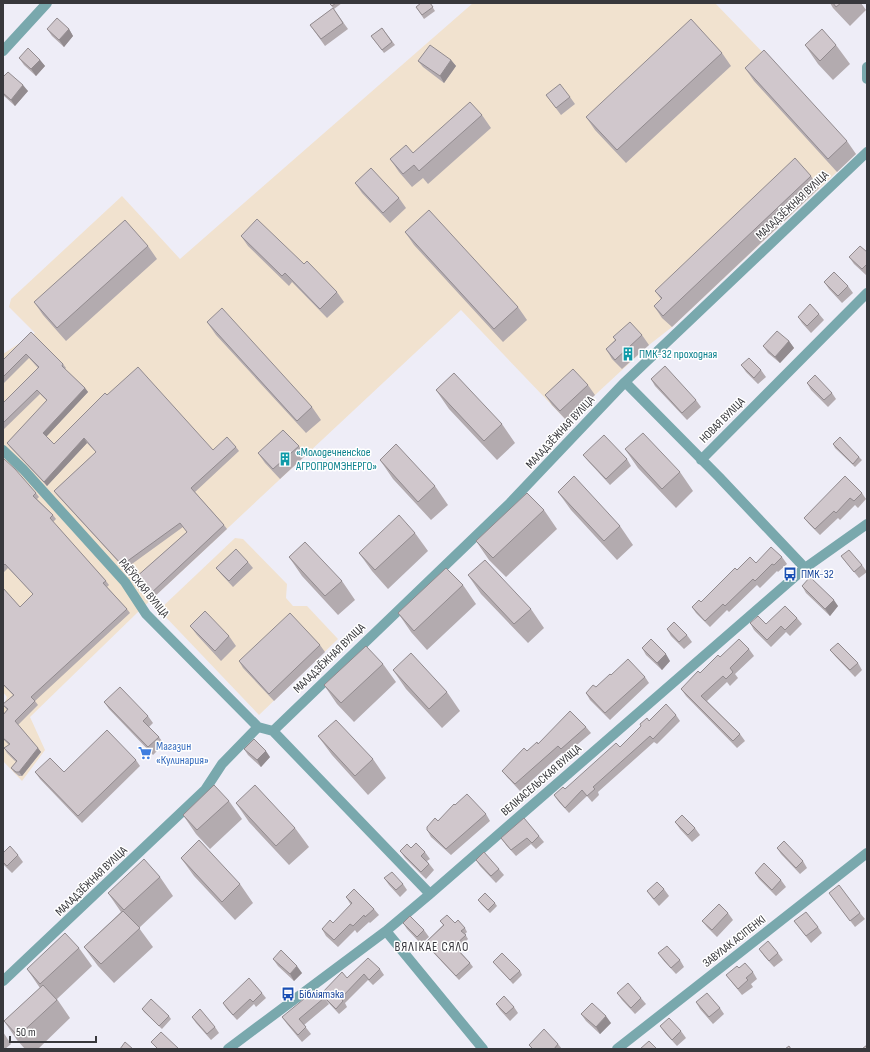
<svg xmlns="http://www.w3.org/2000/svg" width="870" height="1052" font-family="'Sofia Sans Condensed',sans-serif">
<rect width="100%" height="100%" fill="#eeedf7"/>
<path fill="#f1e2cf" d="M473,3H715L773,63L856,154L672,327L649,345L567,421L461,310L137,613L30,717L45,750L22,781L3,761V707L7,697L3,692V354L35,333L9,307L11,299L122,196L180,259Z
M235,538L243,539L287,584L286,598L293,606H307L338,639L259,715L159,610Z"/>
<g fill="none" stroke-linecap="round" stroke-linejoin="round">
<path stroke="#79a8ad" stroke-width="10" d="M3,51L47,3
M867,67V79
M625,382L719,477L805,568
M3,450L23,469L125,582L146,614L258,727L273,731
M701,460L867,293
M273,731L510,503L625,382L867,152
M273,731L430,894
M386,931L483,1049
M3,981L205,790L222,764L258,727
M228,1049L386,931L430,894L805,568L867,524
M617,1049L867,853"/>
</g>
<path fill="#b3abaf" d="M329,3H342L334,9Z
M430,3L435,11L424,19L416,7Z
M830,3H861L866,10L850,26L833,8Z
M333,8L348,29L325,46L310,25Z
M382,28L395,45L384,53L371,36Z
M47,29H69L73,36L64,47L52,36Z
M805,45H836L850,64L833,80L818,64Z
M722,53L731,66L626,163L595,130L586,117Z
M19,58L40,60L45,66L36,76L24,65Z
M451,60L456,66L444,83L423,67L418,61Z
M745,68L847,141L856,154L837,172L754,81Z
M3,77L28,91L15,106L3,95Z
M546,95L570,97L575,104L561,115Z
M482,115L491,128L428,184L423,178L412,187L399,172L390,159L413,153Z
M811,176L819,188L672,327L662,318L654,306L661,299L655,291Z
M355,183L399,198L406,208L390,223L362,193Z
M405,232L518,307L527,320L503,342L414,245Z
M241,236L337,292L344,302L327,318L292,282L289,286L248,246Z
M148,246L157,259L66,341L43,315L34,302Z
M867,252V275H866L854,264L849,257Z
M824,282L848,286L853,293L842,303L829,289Z
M819,314L824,320L811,333L802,323L798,317Z
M207,322L312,407L321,420L306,433L216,335Z
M31,332L63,364L66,368L65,369L85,388L88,392L46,437L54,444L107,395L213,450L236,447L239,451L195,492L224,525L227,529L152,599L135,578L187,532L183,527L125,569L57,495L54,491L96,452L87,443L47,486L10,447L7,443L47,401L40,394L3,430V403L38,368L29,358L3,384V360Z
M642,335L649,345L622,369L612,359L606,349L615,340L613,337Z
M789,341L794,348L780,363L768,353L763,346Z
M741,365L761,370L766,377L758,384L746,372Z
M651,379L696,400L701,407L687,420L655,386Z
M807,383L832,393L836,399L828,407L811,390Z
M588,385L595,395L567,421L552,405L545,395Z
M436,390L502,424L515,443L497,460L449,409Z
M833,444L859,457L862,460L855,467L835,448Z
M299,446L305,456L280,479L265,463L258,453Z
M625,449L680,472L693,491L676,508L638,468Z
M583,455L627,459L631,466L610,485L588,461Z
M3,458L36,493L39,497L37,499L53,515L56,519L53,522L106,581L109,585L107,587L127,609L130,613L35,701L38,705L18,725L41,752L22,776H19L14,772L11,768L16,762L7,753L4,748L9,745L3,739V732L4,731H3V715L7,710L3,705L13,695L3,685V588L20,607L33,594L8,568L3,573Z
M380,460L435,486L448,505L431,520L393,479Z
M558,492L620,526L633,545L617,560L571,510Z
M862,493L866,499L858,508L855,505L840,520L838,518L820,535L809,524L804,518Z
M544,510L557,529L506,577L489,560L476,541Z
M415,533L428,551L388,589L372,571L359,553Z
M841,556L862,565L867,572L859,578Z
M289,557L342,581L355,600L338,615L302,576Z
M782,557L787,564L778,572L777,571L760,588L757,585L729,612L727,610L710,627L696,613L692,607L701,602L737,570Z
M248,562L253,568L233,587L221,574L216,568Z
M468,575L531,609L544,628L528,643L481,594Z
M463,585L476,604L427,650L411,632L398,613Z
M802,586L838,606L830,616L806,593Z
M797,618L802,624L790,636L786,632L771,647L754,630L750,623L766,624Z
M190,626L229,636L236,646L221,661L197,635Z
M667,629L687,635L692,642L684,649L671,636Z
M320,645L325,652L274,701L243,668L239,661Z
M642,648L670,661L662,670L646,655Z
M749,649L754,656L735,674L738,678L730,686L727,682L707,701L740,734L745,741L737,748L686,696L681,689L700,673L720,657Z
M830,650L858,663L862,670L855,677L835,656Z
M383,664L396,682L354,722L337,704L324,685Z
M393,670L447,692L460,711L442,728L406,689Z
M645,677L649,683L610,720L590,700L586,693L596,687Z
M104,702L148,716L153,723L149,727L159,737L164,744L153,755L109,709Z
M676,715L680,721L657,744L654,742L598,792L599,795L592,802L587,796L569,813L558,801L554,795L565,789L620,747L649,721Z
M586,727L591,733L565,755L562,753L520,791L507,777L502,771L527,751L538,744Z
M318,736L373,759L386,778L368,795L332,755Z
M244,749L270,757L261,767L248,755Z
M136,760L140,766L82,823L40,779L35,772H64Z
M229,801L242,819L210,849L196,834L183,815Z
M236,803L295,828L309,847L289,865L249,822Z
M455,805L486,814L490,821L451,855L431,837L427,830L438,821Z
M675,822L695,828L700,835L692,842L680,829Z
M539,836L544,842L536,849L531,844L516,856L506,845L501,838Z
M411,848L425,852L430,859L427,861L434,870L426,879L405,858L400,851Z
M777,848L803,861L807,868L800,874L781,854Z
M3,853L18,855L23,862L12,873L3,864Z
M181,858L240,884L253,903L235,920L194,876Z
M476,860L499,869L504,875L496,883L480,866Z
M755,873L781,880L786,887L776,896L759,879Z
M160,877L173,896L139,928L153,947L114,983L98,966L84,947L121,912L108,893Z
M384,878L403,884L407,890L400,897L389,885Z
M664,889L669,896L659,906L652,898L647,891Z
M829,893L860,913L865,919L855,927Z
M346,897L374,909L379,915L370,923L369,922L357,933L355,930L338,947L326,936L322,929L333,923L351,905Z
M478,900L495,903L497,906L490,913L481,904Z
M728,913L733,920L717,937L707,927L702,921Z
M440,921L455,923L465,928L467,932L465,934L468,939L458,949L470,963L473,967L459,980L428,947L425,943L443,925Z
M794,921L818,927L822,933L811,943Z
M403,923L424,930L429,937L421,944L407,929Z
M79,948L92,966L57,999L70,1018L38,1049H25L17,1040L4,1021L40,988L27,969Z
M759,949L778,953L783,960L774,967L764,956Z
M658,953L680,960L684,967L676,974L663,960Z
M273,959L302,973L294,981L278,966Z
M493,962L520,971L522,975L513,984Z
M380,969L384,975L373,985L368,980L345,1003L347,1007L339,1014L325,999L329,1004L304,1025L311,1034L302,1042L287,1024L282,1017L324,998L321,994L347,978Z
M753,972L757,979L751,984L753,987L742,995L726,975Z
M262,993L266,998L256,1007L254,1004L237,1020L226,1008L223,1003Z
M617,993L641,998L646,1004L635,1014L622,1000Z
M696,1002L720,1008L724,1014L713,1024L700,1009Z
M496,1004L514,1007L518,1013L510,1021L500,1010Z
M142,1009L169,1016L171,1019L162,1029L144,1012Z
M581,1014L611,1023L600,1034L586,1021Z
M192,1017L215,1027L219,1033L211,1040L196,1023Z
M660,1026L681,1031L686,1038L677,1046L665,1033Z
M3,1032L11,1044L5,1049H3Z
M558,1044L562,1049H532L529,1045Z"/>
<path fill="#928b8f" d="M69,29L73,36L64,47L59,40Z
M40,60L45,66L36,76L31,69Z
M451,60L456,66L444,83L440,76Z
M23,85L28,91L15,106L11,100Z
M789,341L794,348L780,363L775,357Z
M85,388L88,392L46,437L43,433Z
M84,438L87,443L47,486L44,482Z
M834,600L838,606L830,616L825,609Z
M666,654L670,661L662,670L657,663Z
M38,748L41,752L22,776L19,772Z
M266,751L270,757L261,767L257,760Z
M297,966L302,973L294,981L290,974Z
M606,1016L611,1023L600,1034L596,1027Z"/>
<path fill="#d0c7cc" stroke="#928b8f" d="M329,3H336L332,6Z
M421,3H430L433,7L422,15L416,7Z
M833,3H841L836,7Z
M333,8L343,23L321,39L310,25Z
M57,18L69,29L59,40L47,29Z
M691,19L722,53L617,150L586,117Z
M382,28L392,42L382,50L371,36Z
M822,29L836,45L820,61L805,45Z
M430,45L451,60L440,76L418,61Z
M28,48L40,60L31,69L19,58Z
M764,50L847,141L828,159L745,68Z
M8,72L23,85L11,100L3,93V77Z
M560,84L570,97L556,108L546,95Z
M470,102L482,115L419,171L414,165L403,174L390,159L406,145L413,153Z
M795,158L811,176L663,316L654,306L662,298L655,291Z
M371,168L399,198L383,213L355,183Z
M429,210L518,307L494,329L405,232Z
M257,219L304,264L307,261L337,292L320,309L285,273L282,276L241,236Z
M125,220L148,246L57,328L34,302Z
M860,246L867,252V264L862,269L849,257Z
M834,272L848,286L838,296L824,282Z
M810,304L819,314L807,326L798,317Z
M222,308L312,407L297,421L207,322Z
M630,322L642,335L615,360L606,349L616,340L613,337Z
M777,331L789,341L775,357L763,346Z
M31,332L63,364L62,366L85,388L43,433L54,444L105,393L107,395L138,367L213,450L227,437L236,447L191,488L224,525L149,595L135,578L187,532L180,523L122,565L54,491L96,452L84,438L44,482L7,443L47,400L37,390L3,423V403L39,367L26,354L3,377V360Z
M749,358L761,370L754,378L741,365Z
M665,366L696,400L682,413L651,379Z
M573,369L588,385L560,411L545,395Z
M454,373L502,424L484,441L436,390Z
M815,375L832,393L824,400L807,383Z
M283,430L299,446L273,469L258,453Z
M643,433L680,472L662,489L625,449Z
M604,435L627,459L606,479L583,455Z
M840,437L859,457L853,464L833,444Z
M396,444L435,486L418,502L380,460Z
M3,458L15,469L36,493L33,496L53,515L50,518L106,581L103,583L127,609L31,697L35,701L15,721L38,748L19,772H16L11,768L17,761L4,748L10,744L3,738V732L4,731L3,730V715L8,709L3,705V704L14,695L3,684V588L20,607L33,594L5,564L3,566Z
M574,476L620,526L604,541L558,492Z
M845,476L862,493L854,501L850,498L836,513L834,511L815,529L804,518Z
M527,493L544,510L493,558L476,541Z
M399,515L415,533L375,570L359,553Z
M305,542L342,581L325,596L289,557Z
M771,547L782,557L774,565L772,564L755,581L753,579L725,606L723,604L705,621L692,607L699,600L701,602L735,568L737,570L750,557L756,563Z
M236,549L248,562L229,581L216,568Z
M849,550L862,565L854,572L841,556Z
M485,560L531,609L514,624L468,575Z
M446,568L463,585L414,631L398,613Z
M810,577L834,600L825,609L802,586Z
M785,606L797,618L785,630L781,626L767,640L750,623L758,616L766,624Z
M205,611L229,636L215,651L190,626Z
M290,613L320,645L269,694L239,661Z
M674,622L687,635L679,642L667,629Z
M651,639L666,654L657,663L642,648Z
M739,639L749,649L730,668L733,672L726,679L723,676L701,696L740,734L733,741L681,689L698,671L700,673L718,655L720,657Z
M838,643L858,663L850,670L830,650Z
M366,646L383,664L341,703L324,685Z
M411,653L447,692L429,709L393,670Z
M628,659L645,677L605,713L586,693L593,685L596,687L610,674L611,675Z
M120,687L148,716L143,721L159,737L148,747L104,702Z
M666,704L676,715L653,739L650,736L593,787L595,789L587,796L582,790L565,808L554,795L563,787L565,789L616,743L620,747L641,726L640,724L647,718L649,721Z
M570,711L586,727L561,749L558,746L515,784L502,771L524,748L527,751L537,742L538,744Z
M336,720L373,759L355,776L318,736Z
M107,730L136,760L78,816L35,772L50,758L64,772Z
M254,739L266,751L257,760L244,749Z
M214,785L229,801L197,830L183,815Z
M255,785L295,828L276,846L236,803Z
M467,794L486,814L446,849L427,830V827L435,818L438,821L454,804L455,805Z
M682,815L695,828L688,835L675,822Z
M524,818L539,836L532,843L527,838L511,850L501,838Z
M199,840L240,884L222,902L181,858Z
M784,841L803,861L796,868L777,848Z
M416,843L425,852L421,856L429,864L421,872L400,851L407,844L411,848Z
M10,846L18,855L7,866L3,862V853Z
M484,852L499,869L491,876L476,860Z
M144,859L160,877L124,910L108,893Z
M764,863L781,880L772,890L755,873Z
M392,872L403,884L396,890L384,878Z
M657,882L664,889L654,899L647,891Z
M839,885L860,913L850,921L829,893Z
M354,889L374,909L365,917L364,915L353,926L350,924L334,940L322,929L330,920L333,923L352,903L346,897Z
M485,893L495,903L488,910L478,900Z
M719,904L728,913L712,930L702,921Z
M123,911L140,928L101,964L84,947Z
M806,912L818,927L806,936L794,921Z
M447,915L455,923L458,920L465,928L461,931L466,935L454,946L470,963L456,976L425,943L444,925L440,921Z
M410,916L424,930L417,937L403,923Z
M65,933L79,948L40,984L27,969Z
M768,941L778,953L769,961L759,949Z
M667,946L680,960L671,968L658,953Z
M281,950L297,966L290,974L273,959Z
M502,953L520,971L510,980L493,962Z
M368,958L380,969L369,980L364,974L341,998L343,1001L336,1009L321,994L342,972L347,978Z
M745,963L753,972L746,978L748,980L738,989L726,975L737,966L739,968Z
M249,978L262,993L253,1002L250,999L233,1015L223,1003Z
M628,983L641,998L631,1008L617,993Z
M43,985L57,1000L18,1036L4,1021Z
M316,989L324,998L299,1019L306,1027L298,1035L282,1017Z
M707,993L720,1008L709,1017L696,1002Z
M504,996L514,1007L506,1014L496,1004Z
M151,999L169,1016L159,1026L142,1009Z
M592,1003L606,1016L596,1027L581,1014Z
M200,1009L215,1027L207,1034L192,1017Z
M669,1018L681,1031L672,1040L660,1026Z
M544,1029L558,1044L554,1049H533L529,1045Z
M161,1032L179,1049H158L151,1042Z
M649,1041L657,1049H640Z
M125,1042L133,1049H120Z
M867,1045V1049H862Z
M789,1046L791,1049H785Z"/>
<defs>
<g id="building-bare" transform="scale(1.08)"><path d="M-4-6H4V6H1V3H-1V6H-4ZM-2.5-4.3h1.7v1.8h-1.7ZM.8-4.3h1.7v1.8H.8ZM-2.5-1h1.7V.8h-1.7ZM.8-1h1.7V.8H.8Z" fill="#0f9aa8" stroke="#fff" stroke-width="2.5" paint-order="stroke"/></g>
<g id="bus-bare" transform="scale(1.08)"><path d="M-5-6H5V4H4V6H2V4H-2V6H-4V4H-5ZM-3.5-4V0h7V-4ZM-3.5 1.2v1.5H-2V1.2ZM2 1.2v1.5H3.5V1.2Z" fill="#1a4fb4" stroke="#fff" stroke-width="2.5" paint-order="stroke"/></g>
<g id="supermarket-bare" transform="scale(1.08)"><path d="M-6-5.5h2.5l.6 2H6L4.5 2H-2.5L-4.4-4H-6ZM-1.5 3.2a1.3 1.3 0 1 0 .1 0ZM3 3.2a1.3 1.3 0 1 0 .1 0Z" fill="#3f7fe0" stroke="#fff" stroke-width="2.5" paint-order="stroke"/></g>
</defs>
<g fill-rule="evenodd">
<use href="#building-bare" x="628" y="354"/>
<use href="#building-bare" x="285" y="459"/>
<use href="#bus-bare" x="790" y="574"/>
<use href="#supermarket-bare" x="145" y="753"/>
<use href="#bus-bare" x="288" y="994"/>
</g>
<g text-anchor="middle" stroke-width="3" stroke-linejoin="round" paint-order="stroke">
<g font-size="12" fill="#38383c" stroke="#fff">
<text transform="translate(792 205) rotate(-43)" y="4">МАЛАДЗЁЖНАЯ ВУЛІЦА</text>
<text transform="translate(722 420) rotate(-45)" y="4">НОВАЯ ВУЛІЦА</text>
<text transform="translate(560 432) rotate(-47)" y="4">МАЛАДЗЁЖНАЯ ВУЛІЦА</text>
<text transform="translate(144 588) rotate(51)" y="4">РАЁЎСКАЯ ВУЛІЦА</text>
<text transform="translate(329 658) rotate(-44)" y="4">МАЛАДЗЁЖНАЯ ВУЛІЦА</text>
<text transform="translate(541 780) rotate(-41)" y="4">ВЕЛІКАСЕЛЬСКАЯ ВУЛІЦА</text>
<text transform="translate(91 881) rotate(-44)" y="4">МАЛАДЗЁЖНАЯ ВУЛІЦА</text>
<text transform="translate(734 941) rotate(-38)" y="4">ЗАВУЛАК АСІПЕНКІ</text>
</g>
<g font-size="12" fill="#0d838f" stroke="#fff" text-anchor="start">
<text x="639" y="358">ПМК-32 проходная</text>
<text x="296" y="456">«Молодечненское<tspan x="296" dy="14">АГРОПРОМЭНЕРГО»</tspan></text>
</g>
<g font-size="12" fill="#164399" stroke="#fff" text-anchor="start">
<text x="801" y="578">ПМК-32</text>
<text x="299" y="998">Бібліятэка</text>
</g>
<g font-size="12" fill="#366cbe" stroke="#fff" text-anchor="start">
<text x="156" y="750">Магазин<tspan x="156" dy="14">«Кулинария»</tspan></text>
</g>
<g font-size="13" letter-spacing="1" fill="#38373e" stroke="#fff">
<text x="432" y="951">ВЯЛІКАЕ СЯЛО</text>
</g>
</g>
<rect width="870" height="1052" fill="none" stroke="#38383c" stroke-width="8"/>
<path d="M10 1036v6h86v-6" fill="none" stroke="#38383c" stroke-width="2"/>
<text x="16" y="1036" font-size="12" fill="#38383c" stroke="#ffffff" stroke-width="3" paint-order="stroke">50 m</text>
</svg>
